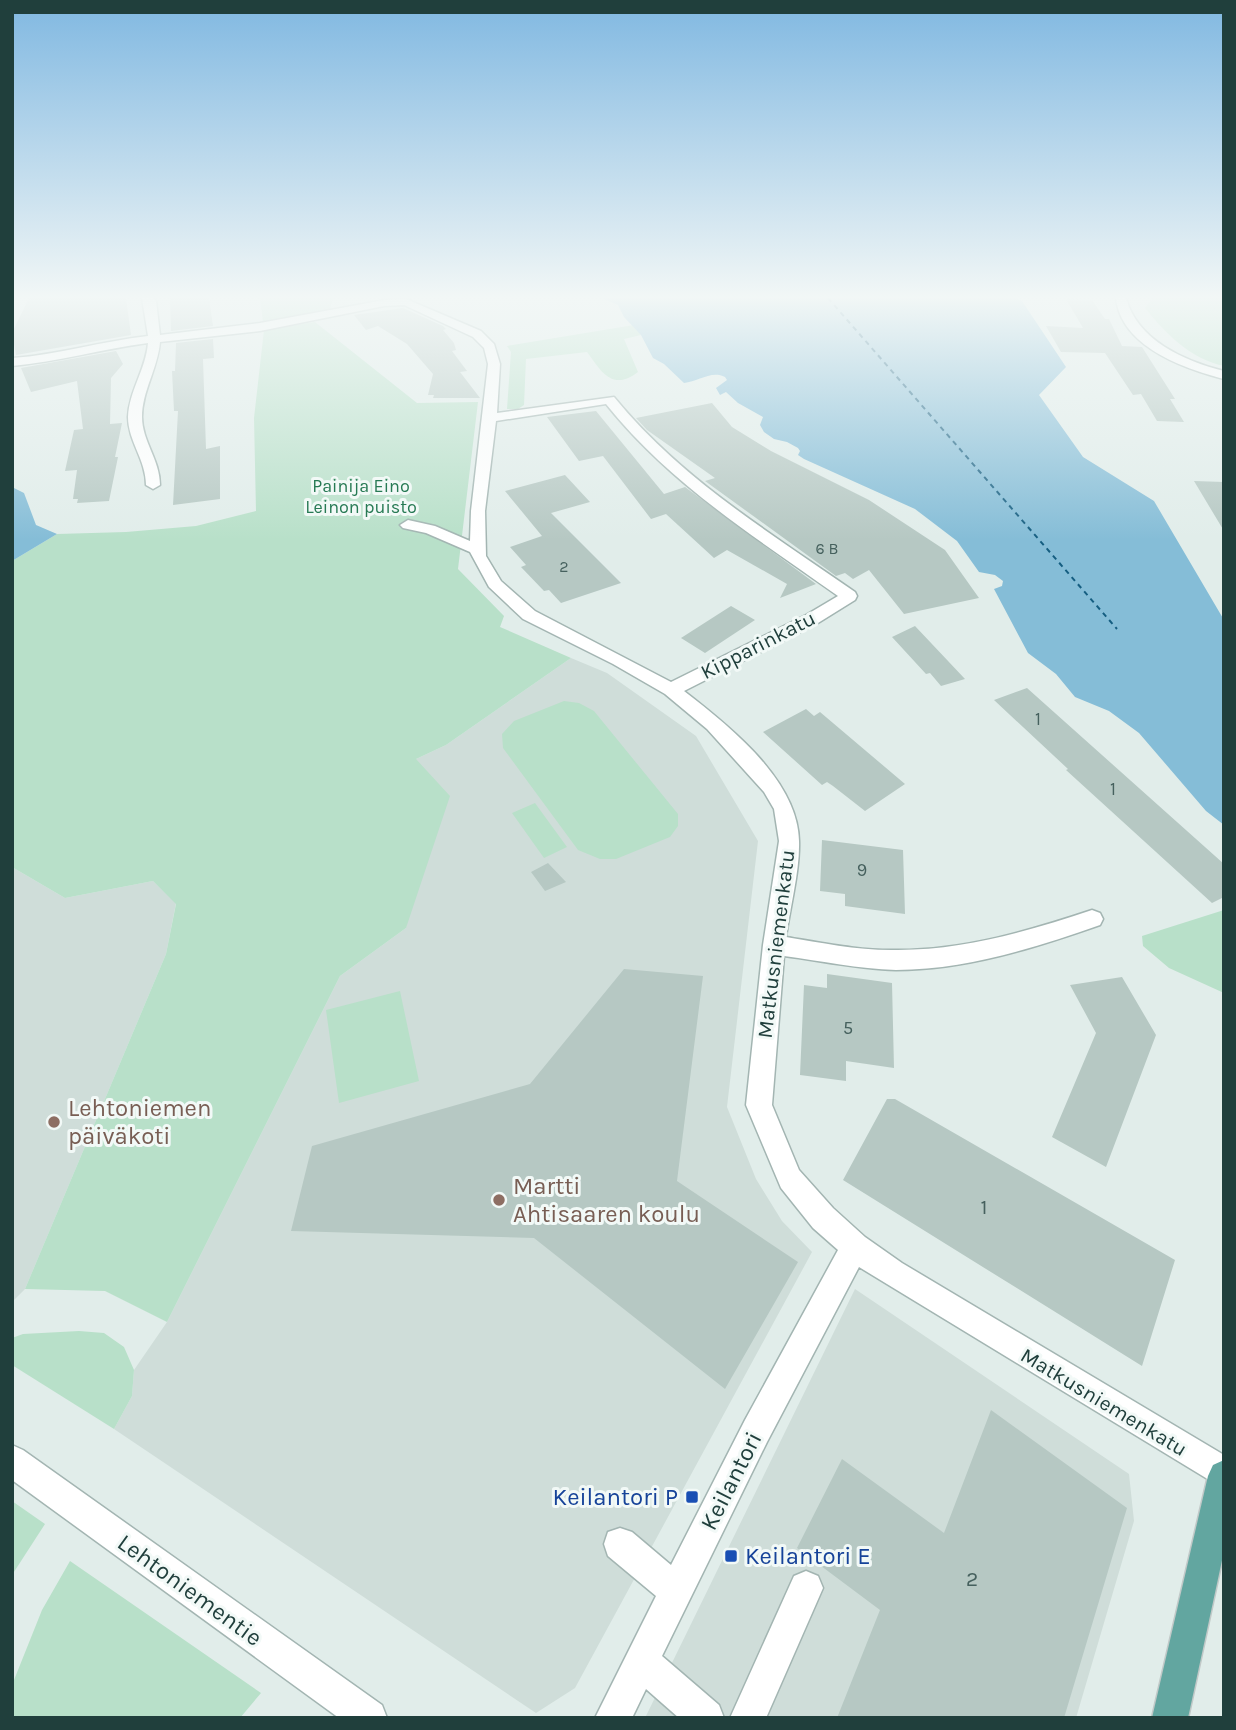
<svg xmlns="http://www.w3.org/2000/svg" width="1236" height="1730" font-family="Karla,sans-serif">
<rect width="100%" height="100%" fill="#e1edea"/>
<path fill="#cfddd9" d="M571,658L607,673L696,736L758,841L727,1107L756,1179L782,1221L812,1252L575,1688L536,1713L114,1429L132,1396L134,1370L167,1322L340,976L406,928L416,759L446,745Z
M12,867L65,898L153,881L176,903L166,954L25,1289L12,1302Z
M855,1289L1129,1474L1134,1521L1076,1718H645Z"/>
<path fill="#b8e0c9" d="M260,298H333L330,309L263,322Z
M1153,298H1224V366C1191,359 1166,334 1145,308Z
M315,322L417,403L478,402L458,569L504,616L500,627L571,658L446,745L416,759L450,796L406,928L340,976L167,1322L105,1291L25,1289L166,954L176,904L153,881L65,898L12,867V561L57,534L126,532L196,526L256,511L254,418L264,330Z
M634,325L641,335L624,339L638,372C612,392 601,371 587,352L526,359L524,405L518,409H507L511,352L507,346Z
M564,701L579,703L594,711L678,814V826L670,837L616,859H600L578,850L503,748L502,734L514,721Z
M535,803L567,847L544,858L512,813Z
M1224,910V993L1169,968L1143,946L1142,936Z
M400,991L419,1081L339,1103L326,1010Z
M79,1331L104,1333L124,1347L134,1370L132,1396L114,1429L12,1365V1338L23,1334Z
M12,1501L45,1524L12,1575Z
M70,1561L261,1693L240,1718H12V1685L42,1610Z"/>
<path fill="#85bdd7" d="M602,298H1016L1022,301L1066,367L1039,395L1083,457L1154,501L1224,620V825L1206,811L1139,733L1109,711L1075,697L1056,674L1028,653L994,589L1002,586L1003,581L995,575L979,572L957,541L915,509L804,459L798,455L800,451L798,448L787,442L774,439L764,432L760,425L763,417L738,403L726,392L720,395L716,388L727,380L725,377C711,370 698,382 684,383L664,364L653,358L641,335L624,317L618,305Z
M12,487L24,493L36,525L57,534L12,561Z"/>
<g fill="none" stroke-linecap="round" stroke-linejoin="round">
<path stroke="#155e81" stroke-width="2" stroke-dasharray="5 4.5" stroke-linecap="butt" d="M828,298L1117,629"/>
</g>
<path fill="#b6c8c3" d="M29,298H126L131,335L16,355L12,333Z
M170,298H209L213,326L171,331Z
M1066,299L1092,300L1105,319H1109L1122,346L1142,347L1175,399H1170L1184,422L1157,421L1141,394L1133,395L1105,353L1061,352L1046,326L1083,328Z
M403,308L443,326L446,329L443,330L454,343L456,350L452,351L467,371L460,372L480,398H433L434,395H428L433,374L407,344L378,326L366,330L354,315Z
M213,339L214,358L203,359L206,449L220,446V499L173,505L178,411H174L172,371H175L176,343Z
M116,351L123,364L111,378L110,424L122,423L115,457H118L109,501L77,503L78,499H73L77,470L65,471L74,430L83,429L77,381L31,392L21,368Z
M712,403L732,427L771,451L869,500L945,550L979,598L904,614L869,570L853,579L845,573L836,576L705,481L715,478L647,430L636,418Z
M596,411L664,494L685,487L816,584L780,598L787,584L727,550L714,558L666,514L651,519L603,456L579,461L547,417Z
M565,475L590,502L551,513L621,583L561,603L549,590L544,591L521,567L526,565L510,547L542,536L505,491Z
M1194,481L1224,482V531Z
M731,606L755,620L705,653L681,638Z
M915,626L965,679L941,686L930,673L926,674L892,637Z
M1027,688L1224,864V897L1212,903L1066,770L1068,769L994,700Z
M806,709L814,716L820,712L905,784L865,811L833,786L827,782L822,785L763,732Z
M822,840L903,850L905,914L845,906V894L820,891Z
M548,863L566,882L545,891L531,872Z
M624,969L703,976L677,1181L798,1262L725,1389L534,1238L291,1231L312,1146L530,1084Z
M827,974L892,983L894,1068L846,1061V1081L800,1075L804,985L827,988Z
M1122,977L1156,1035L1106,1167L1052,1137L1096,1033L1070,985Z
M887,1099H895L1175,1260L1142,1366L843,1180Z
M991,1410L1127,1508L1064,1718H837L880,1610L797,1548L842,1459L944,1533Z"/>
<g fill="none" stroke-linecap="round" stroke-linejoin="round">
<g stroke="#a3b5b2" stroke-width="3">
<path id="minor" d="M142,298H153L156,301L160,335L260,323L384,300L406,299L481,331L494,344L500,364L497,413L614,397C681,479 769,532 855,592L857,596L855,600L818,623L684,691C728,725 798,780 799,841C800,870 790,907 786,937C823,943 860,951 898,950C965,950 1029,931 1092,910L1100,913L1103,919L1100,925C1034,948 966,970 896,970C858,969 822,961 784,956L772,1105L799,1170L833,1208L865,1237L902,1263L1224,1455V1489L859,1267L767,1442L662,1656L719,1705L724,1718H679L646,1689L632,1718H595L656,1596L608,1556L604,1544L608,1532L620,1528L632,1532L671,1565L745,1420L838,1250L813,1228L781,1188L746,1105L763,945L779,841L774,809L764,792L707,729L665,694L613,664L523,619L489,587L470,552L426,533L403,528L400,525L408,520L435,526L470,541L471,511L488,364L484,348L473,337L404,305L384,306L260,331L160,342C158,368 142,391 142,417C142,441 160,460 160,485L153,489L146,485C146,460 128,441 128,417C129,391 146,369 148,343C102,349 58,362 12,366V358C58,355 102,341 148,336ZM606,404C670,484 755,537 838,596L806,615L671,682L535,611L501,581L486,556L485,511L496,421Z
M1116,298H1126C1137,340 1184,361 1224,371V379C1182,368 1121,346 1116,298Z
M12,1445L23,1450L382,1705L387,1718H339L12,1480Z
M806,1571L818,1576L823,1588L766,1718H730L794,1576Z"/>
</g>
<g stroke="#c1c9c8" stroke-width="3">
<path id="major" d="M1224,1460V1551L1188,1718H1152L1208,1476L1213,1465Z"/>
</g>
<use href="#minor" fill="#fff" fill-rule="evenodd"/>
<use href="#major" fill="#62a6a0" fill-rule="evenodd"/>
</g>
<linearGradient id="sky" x2="0" y2="1"><stop stop-color="#80b8e1"/><stop offset="0.55" stop-color="#f2f7f6"/><stop offset="1" stop-color="#f2f7f6" stop-opacity="0"/></linearGradient>
<rect width="1236" height="540" fill="url(#sky)"/>
<g fill="#8d6e63" stroke="#f2f9f7" stroke-width="2.5">
<circle cx="54" cy="1122" r="7"/>
<circle cx="499" cy="1200" r="7"/>
</g>
<g fill="#1a4fb4" stroke="#f2f9f7" stroke-width="2.5">
<rect x="685" y="1490" width="14" height="14" rx="3.5"/>
<rect x="724" y="1549" width="14" height="14" rx="3.5"/>
</g>
<g text-anchor="middle" stroke-width="6" stroke-linejoin="round" paint-order="stroke">
<g font-size="16" fill="#46615e">
<text x="827" y="554">6 B</text>
<text x="564" y="572">2</text>
</g>
<g font-size="18" fill="#277a54" stroke="#f2f9f7">
<text x="361" y="492">Painija Eino<tspan x="361" dy="21">Leinon puisto</tspan></text>
</g>
<g font-size="18" fill="#46615e">
<text x="1038" y="725">1</text>
<text x="1113" y="795">1</text>
<text x="862" y="876">9</text>
<text x="848" y="1034">5</text>
</g>
<g font-size="21" fill="#203f3c" stroke="#f2f9f7">
<text transform="translate(758 645) rotate(-27)" y="7">Kipparinkatu</text>
<text transform="translate(776 944) rotate(-83)" y="7">Matkusniemenkatu</text>
<text transform="translate(1104 1402) rotate(31)" y="7">Matkusniemenkatu</text>
</g>
<g font-size="21" fill="#46615e">
<text x="984" y="1214">1</text>
<text x="972" y="1586">2</text>
</g>
<g font-size="24" fill="#785e54" stroke="#f2f9f7" text-anchor="start">
<text x="68" y="1116">Lehtoniemen<tspan x="68" dy="28">päiväkoti</tspan></text>
<text x="513" y="1194">Martti<tspan x="513" dy="28">Ahtisaaren koulu</tspan></text>
</g>
<g font-size="24" fill="#203f3c" stroke="#f2f9f7">
<text transform="translate(731 1481) rotate(-63)" y="8">Keilantori</text>
<text transform="translate(190 1590) rotate(36)" y="8">Lehtoniementie</text>
</g>
<g font-size="24" fill="#164399" stroke="#f2f9f7" text-anchor="end">
<text x="678" y="1505">Keilantori P</text>
<text x="745" y="1564" text-anchor="start">Keilantori E</text>
</g>
</g>
<rect width="1236" height="1730" fill="none" stroke="#203f3c" stroke-width="28"/>
</svg>
